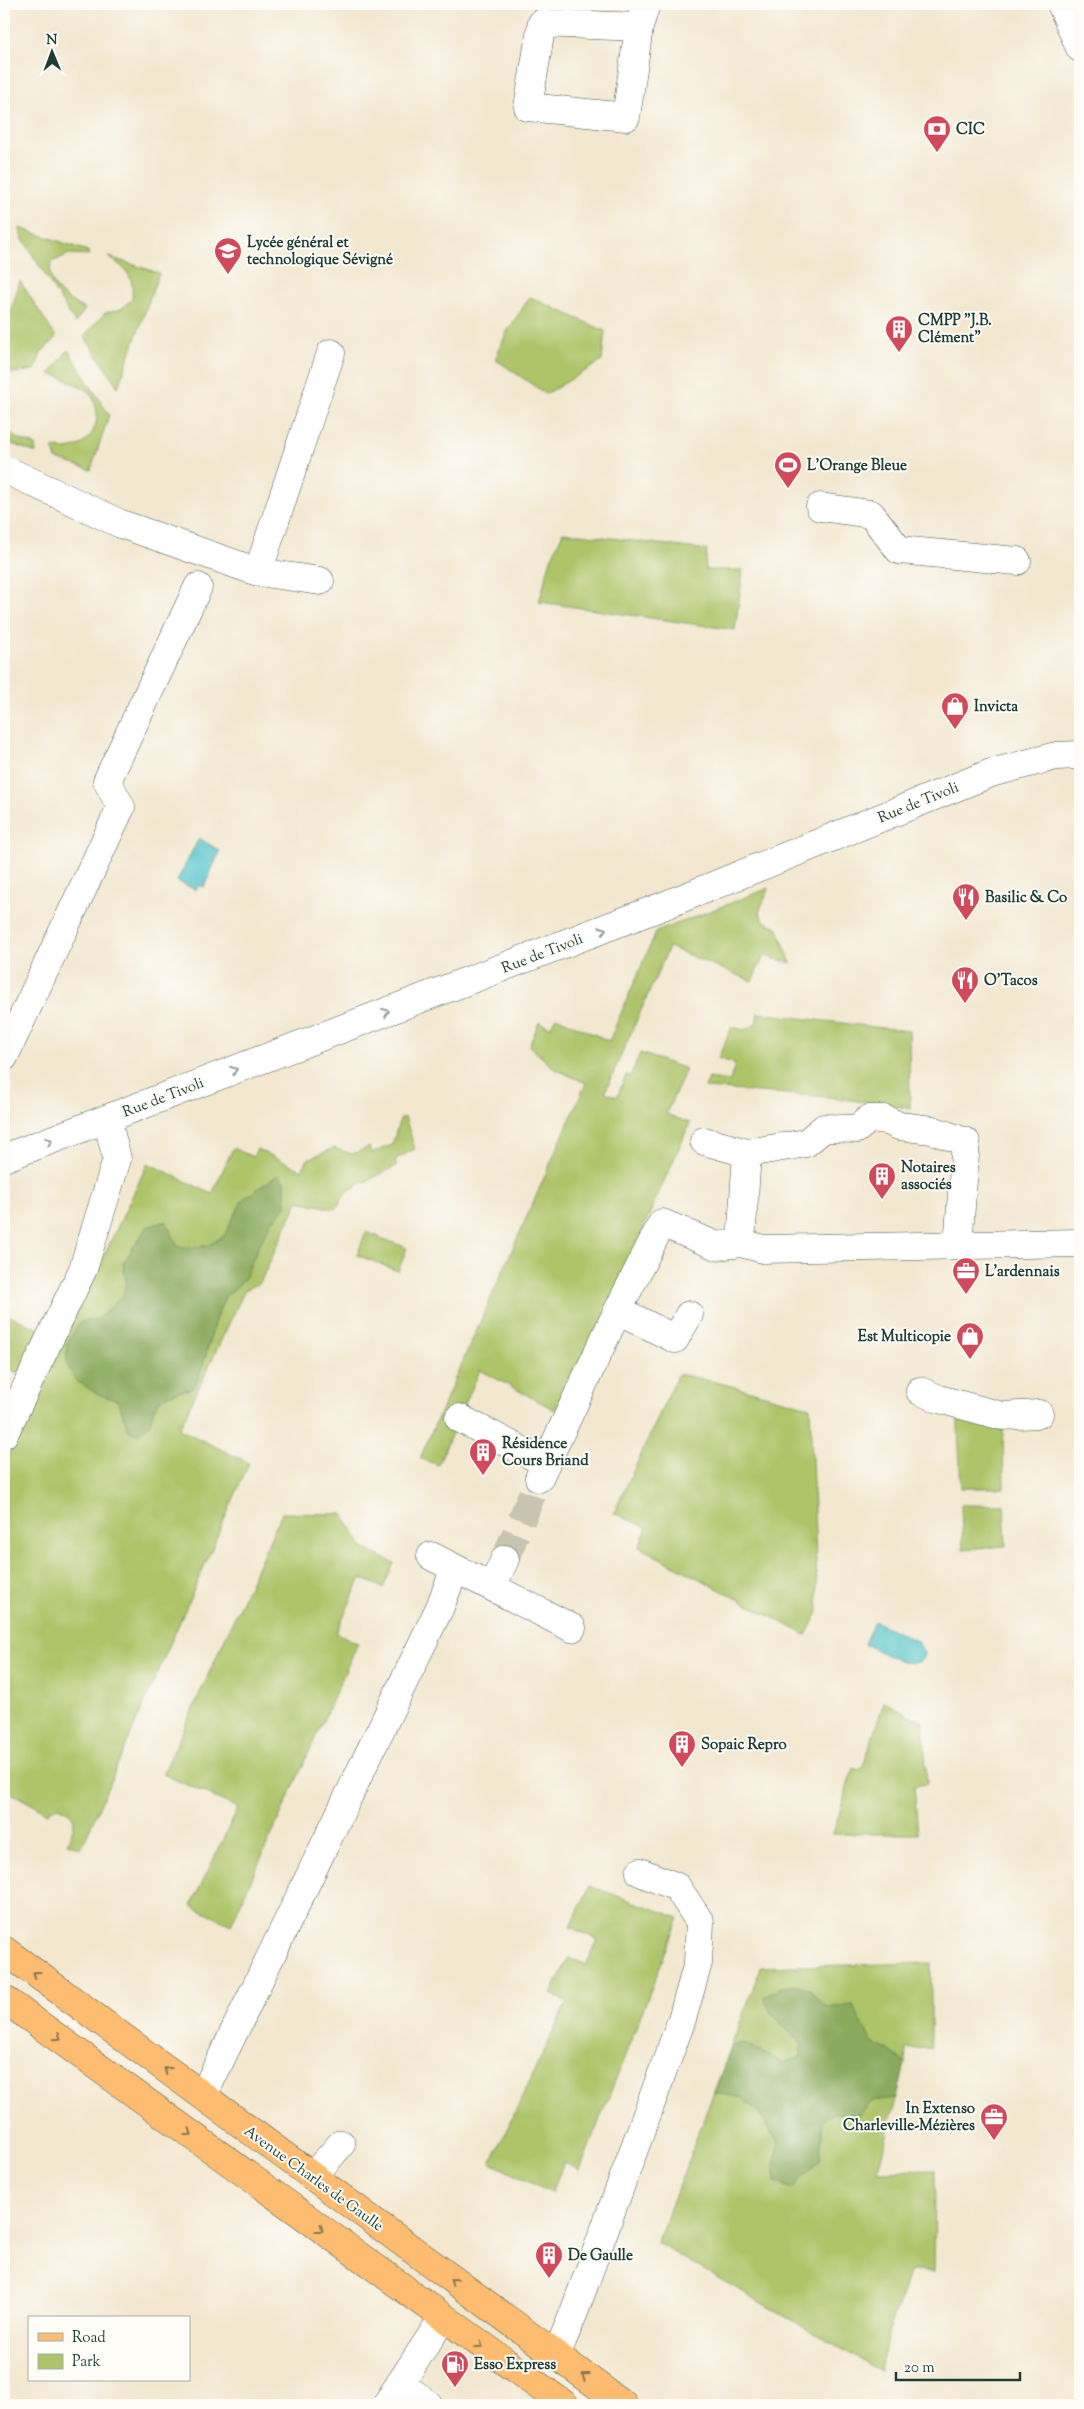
<svg xmlns="http://www.w3.org/2000/svg" width="1084" height="2409" font-family="'Sorts Mill Goudy',serif">
<rect width="100%" height="100%" fill="#fdfcf7"/>
<filter id="ink" filterUnits="userSpaceOnUse"><feTurbulence type="fractalNoise" baseFrequency=".02" numOctaves="2"/><feDisplacementMap in="SourceGraphic" scale="10" xChannelSelector="R" yChannelSelector="G"/><feConvolveMatrix kernelMatrix="1 2 1 2 8 2 1 2 1" color-interpolation-filters="sRGB"/></filter>
<filter id="wash" filterUnits="userSpaceOnUse"><feTurbulence type="fractalNoise" baseFrequency=".0096" numOctaves="4" result="noise"/><feDisplacementMap in="SourceGraphic" scale="20" xChannelSelector="R" yChannelSelector="G"/><feGaussianBlur stdDeviation="1.12" result="paint"/><feColorMatrix in="noise" values="0 0 0 0 0 0 0 0 0 0 0 0 0 0 0 0 0 1.4 0 .05"/><feComposite in="paint" operator="in"/></filter>
<g filter="url(#wash)">
<rect width="100%" height="100%" fill="#f3e7cf"/>
<path fill="#aec469" stroke="#66804e" d="M20,228L88,251L90,255L69,254L52,262C43,284 68,301 85,309L75,323L21,236Z
M109,257L159,273L118,387L84,336L105,313L121,309L132,299C134,275 127,270 109,257Z
M20,281L56,337L41,353L35,370L11,373L4,380V334Z
M530,297L605,331L602,361L546,394L495,359L508,330Z
M68,350L109,415L91,470L56,459L53,448C59,448 67,450 72,448C95,443 104,414 91,395C85,386 60,377 50,374Z
M4,426L16,438L35,445L36,453L4,441Z
M563,532L707,550L705,570H743L735,630L539,602L551,559Z
M769,888L759,912L764,921L777,927L791,963L764,956L752,981L669,947L605,1092L617,1097L626,1075L630,1077L640,1053L686,1069L666,1114L690,1123L596,1334L555,1410L480,1370L438,1465L420,1458L586,1083L555,1069L529,1046L539,1022L550,1027L556,1017L609,1041L656,932Z
M758,1013L909,1031L910,1108L827,1097L705,1088L709,1078L730,1081L735,1064L718,1058L732,1027L745,1030L756,1024Z
M405,1117L415,1149L396,1159V1166L349,1190L335,1209L298,1201L260,1283L245,1290L179,1429L249,1463L81,1849L67,1843C75,1824 80,1817 59,1807L50,1810L48,1813L4,1789V1465L148,1163L212,1194L233,1148L253,1157L257,1149L302,1170L308,1159L334,1148L352,1154L369,1147L371,1153L392,1145L400,1119Z
M366,1232L407,1248L398,1271L357,1255Z
M4,1313L39,1329L21,1374L4,1367Z
M678,1374C722,1382 766,1396 810,1407L818,1612L806,1635L639,1547L647,1528L614,1513Z
M962,1417L1003,1429L1004,1488H961L958,1428V1421Z
M961,1505H1004L1006,1546L963,1549Z
M282,1513L343,1514L363,1548L394,1563L383,1588L361,1578L336,1633L358,1643L231,1925L191,1906L238,1808L163,1774Z
M884,1702L923,1722L927,1784L914,1786L918,1834H833L853,1768L859,1770L863,1767Z
M590,1886L679,1918L580,2170L564,2163L551,2193L491,2163L567,2002L551,1994L569,1957L586,1965L598,1940L570,1927Z
M931,1963V2048L906,2049L905,2063L878,2171L935,2170L934,2272L910,2271L889,2331L880,2371L657,2243L761,1967Z"/>
<path fill="#8aaa5d" stroke="#547448" d="M278,1175L285,1183L286,1206L272,1222L258,1247L244,1280L225,1297L214,1323L205,1359L194,1388C183,1391 164,1393 157,1404C148,1419 156,1420 139,1434L129,1431L118,1401L98,1394L75,1380L67,1364V1344L80,1322L98,1319L123,1295L126,1282L123,1263L147,1227L166,1221L178,1247L207,1246L224,1236L243,1199Z
M797,1985L811,1989C824,2012 829,2007 853,2005L872,2043L889,2050L905,2063L897,2098L870,2101L860,2115L834,2114L823,2121L820,2159L792,2189L776,2182L774,2166L779,2143L758,2112L742,2098L714,2093L732,2046L744,2043L782,2063L801,2057V2044L770,2012L764,1997L782,1987Z"/>
<path fill="#55c3ca" stroke="#3a807f" d="M199,838L220,851L204,887L199,885L196,890L177,881Z
M874,1621L919,1642L918,1645L924,1653C922,1678 877,1649 864,1644Z"/>
</g>
<g filter="url(#ink)">
<g fill="none" stroke-linecap="round" stroke-linejoin="round">
<path stroke="#c9c5b0" stroke-width="28" stroke-dasharray="28 14" stroke-linecap="butt" d="M505,1559L539,1478"/>
<g stroke="#3f564b" stroke-width="29">
<path id="minor" d="M1061,4L1080,48
M639,27L542,23L528,107L626,117L639,27L646,4
M4,469L121,524L258,572L331,353
M820,507L871,514L899,550L1017,561
M258,572L320,581
M4,1057L121,807L107,781L198,587
M704,1141L747,1153L806,1143L824,1128L857,1129L869,1119H884L899,1126L932,1130L966,1142L958,1245
M4,1158L663,906L991,773L1056,756L1080,755
M741,1243L763,1249L1080,1243
M689,1315L675,1339L618,1310L662,1223L717,1246L741,1243L747,1153
M920,1391L939,1399L1002,1416L1039,1414
M459,1418L546,1463
M4,1434L83,1269L117,1159L107,1119
M539,1478L618,1310
M431,1556L572,1628
M492,1587L505,1559
M203,2096L440,1607L455,1568
M312,2177L341,2144
M556,2356L573,2315L682,2019L698,1963L700,1922L677,1887L640,1872
M400,2383L428,2404
M386,2405L443,2318"/>
</g>
<g stroke="#3f564b" stroke-width="29">
<path id="major" d="M4,1950L624,2405
M4,1999L565,2405"/>
</g>
<use href="#minor" stroke="#fff" stroke-width="28"/>
<use href="#major" stroke="#fdbc70" stroke-width="28"/>
</g>
<defs><path id="oneway-chevron" d="M-2-3.5L2.5 0L-2 3.5" fill="none" stroke-width="1.6" stroke-linecap="round" stroke-linejoin="round" transform="scale(1.25)"/></defs>
<g stroke="#8f9e9a">
<use href="#oneway-chevron" transform="translate(603 930) rotate(-21)"/>
<use href="#oneway-chevron" transform="translate(386 1012) rotate(-21)"/>
<use href="#oneway-chevron" transform="translate(234 1070) rotate(-21)"/>
<use href="#oneway-chevron" transform="translate(49 1141) rotate(-21)"/>
</g>
<g stroke="#83764f">
<use href="#oneway-chevron" transform="translate(36 1974) rotate(-144)"/>
<use href="#oneway-chevron" transform="translate(58 2037) rotate(35)"/>
<use href="#oneway-chevron" transform="translate(167 2070) rotate(-144)"/>
<use href="#oneway-chevron" transform="translate(189 2133) rotate(36)"/>
<use href="#oneway-chevron" transform="translate(320 2229) rotate(36)"/>
<use href="#oneway-chevron" transform="translate(453 2281) rotate(-144)"/>
<use href="#oneway-chevron" transform="translate(480 2345) rotate(36)"/>
<use href="#oneway-chevron" transform="translate(585 2376) rotate(-144)"/>
</g>
</g>
<defs>
<g id="bank-pin" transform="scale(1.4375)"><path d="M0 17L-7.5 6A9.5 9.5 0 1 1 7.5 6Z" fill="#d1495b" stroke="#fdfcf7"/><path d="M-6-4H6V4H-6ZM0-2.3a2.3 2.3 0 1 0 0 4.6a2.3 2.3 0 1 0 0-4.6Z" fill="#fff"/></g>
<g id="school-pin" transform="scale(1.4375)"><path d="M0 17L-7.5 6A9.5 9.5 0 1 1 7.5 6Z" fill="#d1495b" stroke="#fdfcf7"/><path d="M0-5L7-2L0 1L-7-2ZM-4 1L0 2.5L4 1V4Q0 6-4 4Z" fill="#fff"/></g>
<g id="building-pin" transform="scale(1.4375)"><path d="M0 17L-7.5 6A9.5 9.5 0 1 1 7.5 6Z" fill="#d1495b" stroke="#fdfcf7"/><path d="M-4-6H4V6H1V3H-1V6H-4ZM-2.5-4.3h1.7v1.8h-1.7ZM.8-4.3h1.7v1.8H.8ZM-2.5-1h1.7V.8h-1.7ZM.8-1h1.7V.8H.8Z" fill="#fff"/></g>
<g id="stadium-pin" transform="scale(1.4375)"><path d="M0 17L-7.5 6A9.5 9.5 0 1 1 7.5 6Z" fill="#d1495b" stroke="#fdfcf7"/><path d="M0-5a6.5 5 0 1 0 0 10a6.5 5 0 1 0 0-10ZM-3.5-1.8h7v3.6h-7Z" fill="#fff"/></g>
<g id="shop-pin" transform="scale(1.4375)"><path d="M0 17L-7.5 6A9.5 9.5 0 1 1 7.5 6Z" fill="#d1495b" stroke="#fdfcf7"/><path d="M-5-2.5h2.3a2.7 3.5 0 0 1 5.4 0H5L5.5 6h-11ZM-1.5-2.5h3a1.5 2.3 0 0 0-3 0Z" fill="#fff"/></g>
<g id="restaurant-pin" transform="scale(1.4375)"><path d="M0 17L-7.5 6A9.5 9.5 0 1 1 7.5 6Z" fill="#d1495b" stroke="#fdfcf7"/><path d="M-5-6h1v4h1v-4h1v4h1v-4h1v5L-1.5 .5V6h-2V.5L-5-1ZM5-6V6H3V1.5H1.5Q1.5-4 5-6Z" fill="#fff"/></g>
<g id="office-pin" transform="scale(1.4375)"><path d="M0 17L-7.5 6A9.5 9.5 0 1 1 7.5 6Z" fill="#d1495b" stroke="#fdfcf7"/><path d="M-6-3h4V-5.5h4V-3h4V5H-6ZM-1-4.5V-3h2v-1.5ZM-6 0V1H6V0Z" fill="#fff"/></g>
<g id="fuel-pin" transform="scale(1.4375)"><path d="M0 17L-7.5 6A9.5 9.5 0 1 1 7.5 6Z" fill="#d1495b" stroke="#fdfcf7"/><path d="M-5.5-6h7V0h2V4h1.3V-2.5L3-4.5l.8-.8L6-3V5H2.5V1h-1V6h-7ZM-4.2-4.7v3.2H.2V-4.7Z" fill="#fff"/></g>
</defs>
<g fill-rule="evenodd">
<use href="#bank-pin" x="937" y="129"/>
<use href="#school-pin" x="228" y="251"/>
<use href="#building-pin" x="899" y="329"/>
<use href="#stadium-pin" x="788" y="465"/>
<use href="#shop-pin" x="955" y="706"/>
<use href="#restaurant-pin" x="966" y="897"/>
<use href="#restaurant-pin" x="965" y="980"/>
<use href="#building-pin" x="882" y="1176"/>
<use href="#office-pin" x="966" y="1271"/>
<use href="#shop-pin" x="970" y="1336"/>
<use href="#building-pin" x="483" y="1452"/>
<use href="#building-pin" x="682" y="1744"/>
<use href="#office-pin" x="994" y="2117"/>
<use href="#building-pin" x="549" y="2255"/>
<use href="#fuel-pin" x="455" y="2364"/>
</g>
<g text-anchor="middle" stroke-width="4" stroke-linejoin="round" paint-order="stroke">
<g font-size="15" font-weight="bold" fill="#1f3d34" stroke="#fdfcf7" text-anchor="start">
<text x="956" y="134">CIC</text>
<text x="247" y="247">Lycée général et<tspan x="247" dy="17">technologique Sévigné</tspan></text>
<text x="918" y="325">CMPP "J.B.<tspan x="918" dy="17">Clément"</tspan></text>
<text x="807" y="470">L'Orange Bleue</text>
<text x="974" y="711">Invicta</text>
<text x="985" y="902">Basilic &amp; Co</text>
<text x="984" y="985">O'Tacos</text>
<text x="901" y="1172">Notaires<tspan x="901" dy="17">associés</tspan></text>
<text x="985" y="1276">L'ardennais</text>
<text x="951" y="1341" text-anchor="end">Est Multicopie</text>
<text x="502" y="1448">Résidence<tspan x="502" dy="17">Cours Briand</tspan></text>
<text x="701" y="1749">Sopaic Repro</text>
<text x="975" y="2113" text-anchor="end">In Extenso<tspan x="975" dy="17">Charleville-Mézières</tspan></text>
<text x="568" y="2260">De Gaulle</text>
<text x="474" y="2369">Esso Express</text>
</g>
<g font-size="15" fill="#1f3d34" stroke="#fdfcf7">
<text transform="translate(918 802) rotate(-22)" y="5">Rue de Tivoli</text>
<text transform="translate(542 953) rotate(-21)" y="5">Rue de Tivoli</text>
<text transform="translate(163 1097) rotate(-21)" y="5">Rue de Tivoli</text>
<text transform="translate(314 2178) rotate(36)" y="5">Avenue Charles de Gaulle</text>
</g>
</g>
<rect width="1084" height="2409" fill="none" stroke="#fdfcf7" stroke-width="20"/>
<rect x="28" y="2316" width="162" height="65" fill="#fdfcf7" stroke="#a4b0a9"/>
<rect x="38" y="2333" width="25" height="8" fill="#fdbc70" stroke="#a4b0a9"/>
<text x="72" y="2342" font-size="15" fill="#1f3d34">Road</text>
<rect x="38" y="2354" width="25" height="15" fill="#aec469" stroke="#a4b0a9"/>
<text x="72" y="2366" font-size="15" fill="#1f3d34">Park</text>
<g transform="translate(52 52) rotate(359)" stroke="#fdfcf7" stroke-width="4" paint-order="stroke">
<path d="M0-4L9 19L0 12L-9 19Z" fill="#1f3d34"/>
<text y="-8" font-size="14" font-weight="bold" text-anchor="middle" fill="#1f3d34">N</text>
</g>
<path d="M896 2372v8h124v-8" fill="none" stroke="#1f3d34" stroke-width="2.5"/>
<text x="904" y="2372" font-size="15" fill="#1f3d34" stroke="#fdfcf7" stroke-width="4" paint-order="stroke">20 m</text>
</svg>
